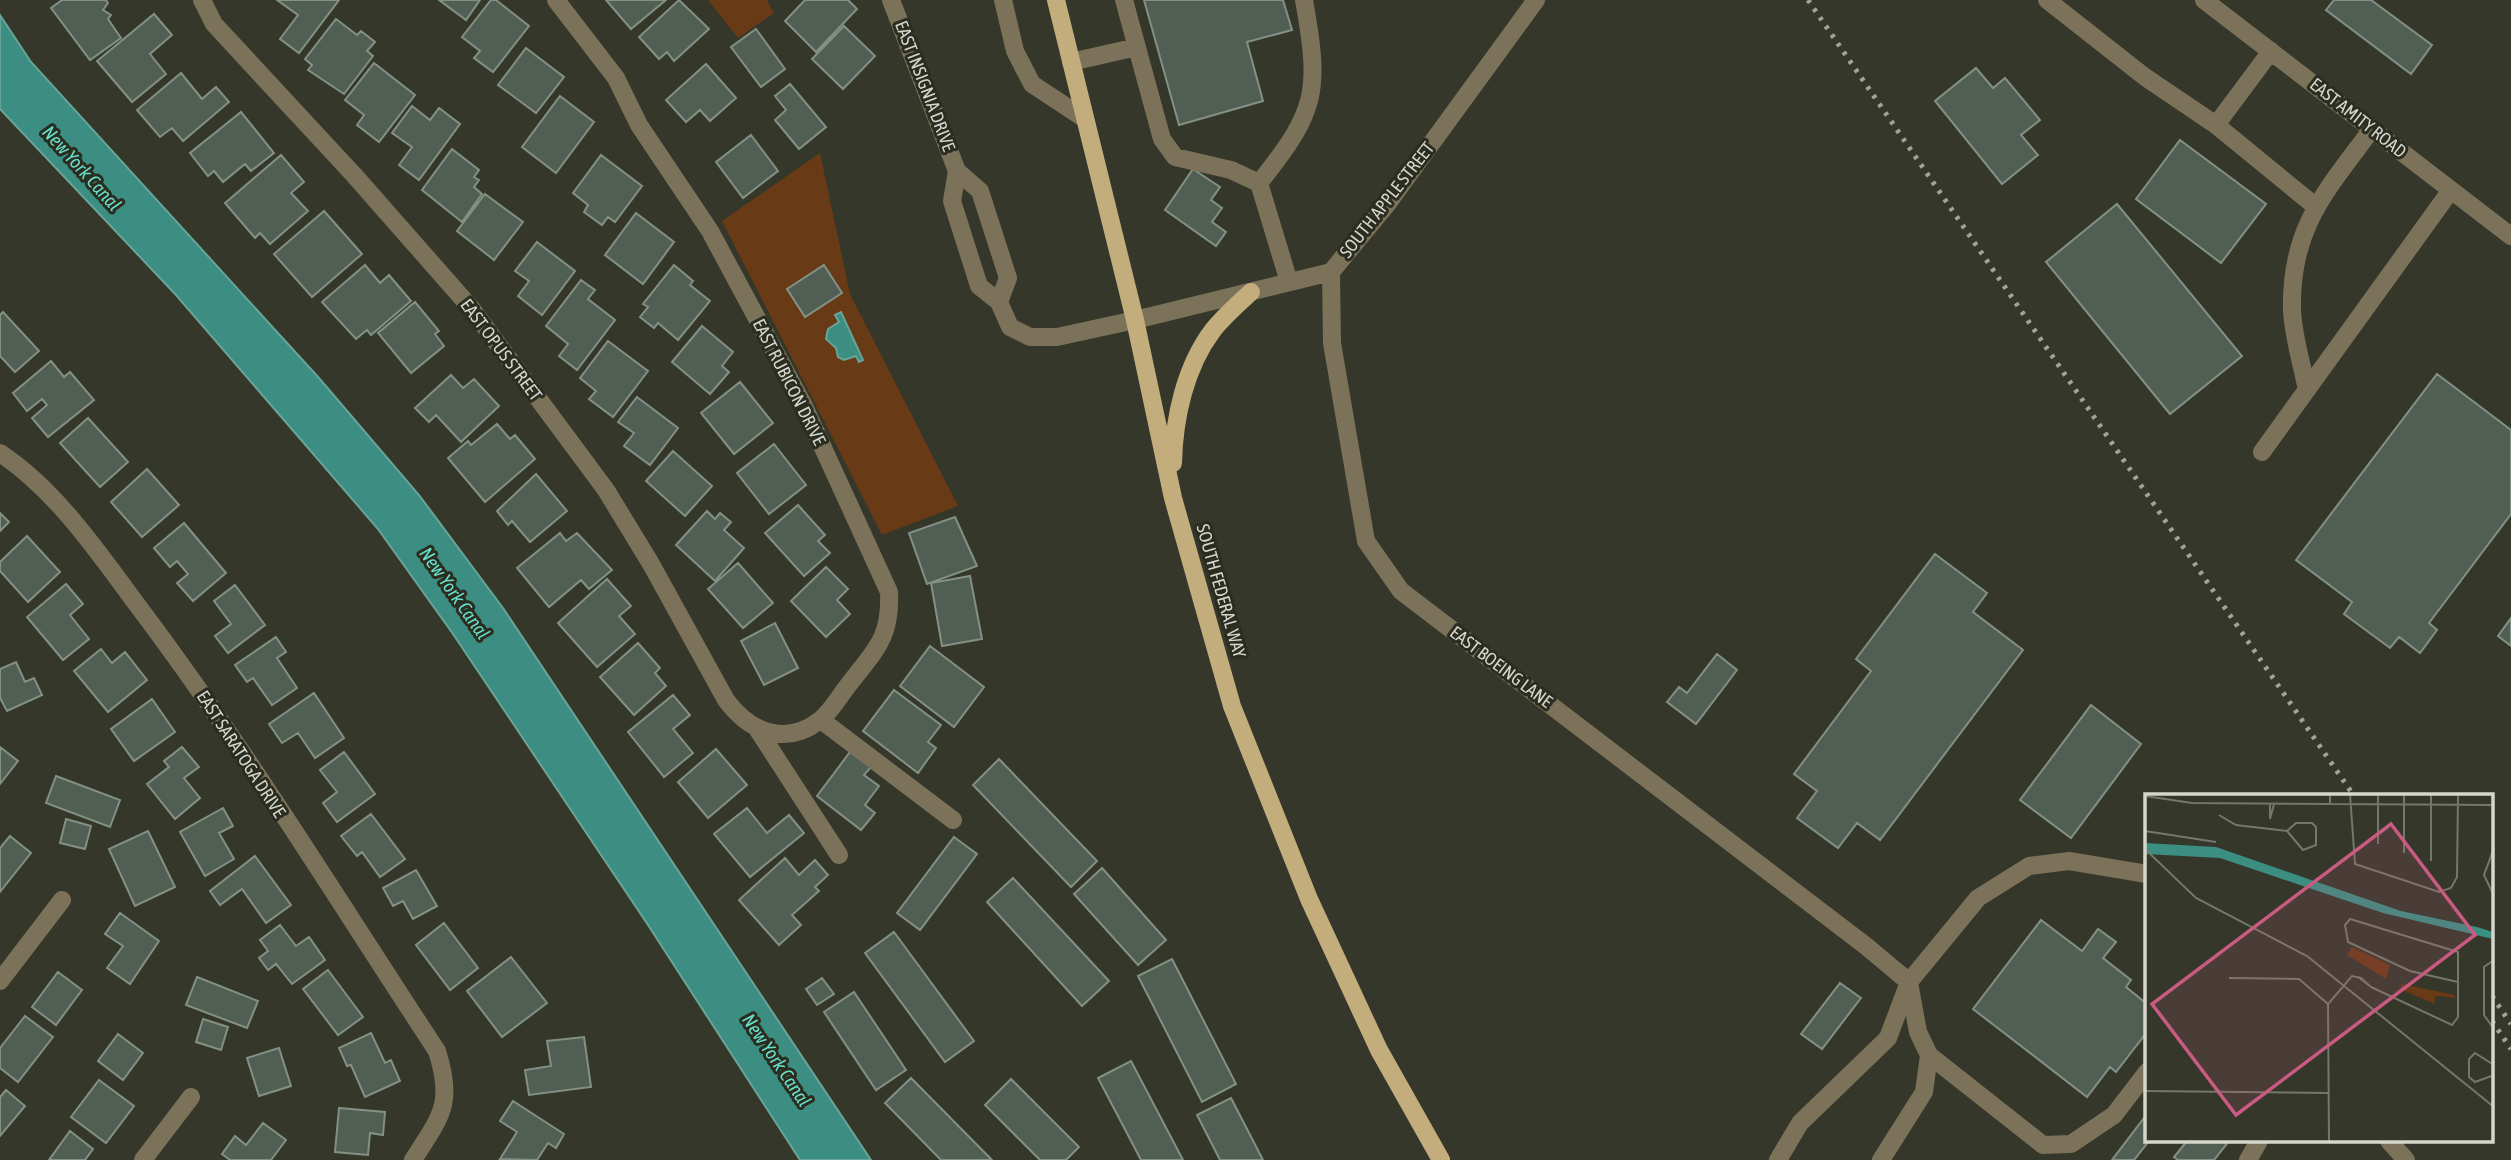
<svg xmlns="http://www.w3.org/2000/svg" width="2511" height="1160" font-family="'Asap Condensed',sans-serif">
<rect width="100%" height="100%" fill="#343729"/>
<path fill="#683a16" d="M708,0H767L774,13L738,38Z
M820,153L850,294L958,506L882,535L722,221Z"/>
<path fill="#3b8e81" stroke="#69a498" stroke-width="2" d="M0,15L31,62L319,378L419,495L503,608L871,1160H800L648,925L453,634L378,529L176,295L0,109Z
M841,312L863,360L859,362L856,356L844,360L838,357L836,348L826,339L828,329L839,322L835,315Z"/>
<path fill="#515e53" stroke="#839185" stroke-width="2" d="M62,0H106L108,3L103,10L111,15L108,19L121,38L90,60L51,8Z
M277,0H339L299,53L280,39L298,15Z
M439,0H480L466,20Z
M491,0H496L529,26L493,72L474,58L480,51L462,37Z
M606,0H666L631,29Z
M679,0L709,29L674,61L667,52L659,59L639,37Z
M805,0H848L857,9L816,52L785,21Z
M1144,0H1283L1292,30L1247,42L1263,101L1179,125Z
M2334,0H2371L2432,45L2411,74L2326,10Z
M154,14L172,35L150,54L166,74L132,102L97,61Z
M336,19L357,35L361,31L375,42L367,51L373,56L344,94L308,70L312,65L305,59Z
M844,26L875,56L843,89L812,59Z
M756,29L785,69L761,87L731,47Z
M526,48L564,77L536,113L498,85Z
M374,63L415,95L379,142L357,125L364,115L345,100Z
M706,64L736,98L710,121L700,110L686,122L666,100Z
M1976,68L1993,88L2005,78L2040,120L2021,135L2038,155L2002,184L1935,101Z
M181,73L202,99L216,87L229,102L183,141L172,128L160,137L137,110Z
M790,84L826,127L799,149L775,120L786,110L775,96Z
M560,96L594,122L556,173L522,147Z
M412,106L430,120L439,108L460,124L419,180L399,165L412,147L392,133Z
M241,112L274,153L251,171L245,164L223,182L214,171L208,176L190,153Z
M751,135L778,171L743,198L716,162Z
M2180,140L2266,204L2221,263L2136,199Z
M452,149L479,170L474,177L479,180L474,187L482,194L462,222L422,190Z
M281,155L304,182L291,193L308,211L270,244L260,233L255,238L225,203Z
M601,155L642,186L615,222L608,217L602,225L584,212L588,205L573,193Z
M1193,169L1220,187L1211,200L1222,208L1212,222L1226,232L1216,246L1165,210Z
M485,194L523,222L494,260L457,231Z
M2117,204L2242,356L2170,414L2046,262Z
M324,211L362,254L312,297L274,254Z
M636,213L674,242L643,284L605,255Z
M537,242L575,271L542,315L518,296L529,281L515,271Z
M365,265L380,283L389,275L411,301L371,335L367,330L356,339L322,302Z
M674,265L693,281L690,285L710,301L678,340L658,323L654,328L640,317L648,307L643,304Z
M824,265L842,293L805,317L787,289Z
M581,280L595,290L588,299L615,320L577,370L559,356L568,344L546,326Z
M415,302L439,331L435,334L444,346L411,373L378,333Z
M3,312L39,351L15,372L0,356V315Z
M702,326L733,352L722,366L729,372L710,394L672,362Z
M608,341L648,371L613,417L589,399L596,391L580,378Z
M51,361L64,377L70,372L94,400L48,437L32,418L47,405L42,399L27,411L13,393Z
M2437,374L2511,430V514L2429,623L2437,630L2420,653L2399,637L2390,648L2344,614L2352,602L2296,560Z
M451,375L463,388L474,379L499,406L461,442L436,415L429,422L415,408Z
M740,382L773,423L734,454L701,413Z
M637,397L678,428L650,465L624,446L634,433L618,422Z
M88,418L128,462L100,487L60,443Z
M497,424L510,439L515,435L535,459L485,502L448,458L468,441L471,445Z
M774,444L806,485L769,514L737,473Z
M673,451L712,486L685,516L646,481Z
M147,469L179,505L142,537L111,502Z
M536,474L567,511L530,542L512,521L508,525L497,511Z
M798,505L825,535L818,541L830,553L804,576L765,533Z
M707,511L715,519L720,513L731,522L724,530L744,548L715,581L676,545Z
M0,513L9,522L0,531Z
M955,517L977,566L927,584L909,533Z
M184,523L226,573L193,601L177,583L188,574L177,561L170,567L154,548Z
M560,533L566,541L577,533L612,570L589,589L581,580L549,607L517,568Z
M27,536L60,572L28,602L0,571V562Z
M1935,554L1987,593L1973,612L2023,650L1880,840L1857,823L1838,848L1797,818L1817,791L1794,774L1871,671L1856,659Z
M738,563L773,603L743,628L708,589Z
M826,567L848,589L837,600L850,614L826,637L791,601Z
M970,576L982,639L942,646L931,583Z
M607,579L631,606L619,616L635,634L597,667L558,623Z
M66,584L83,604L70,615L89,639L63,660L27,617Z
M235,585L265,625L228,653L215,636L231,624L214,601Z
M2511,618V646L2498,636Z
M775,623L798,668L764,685L741,641Z
M276,637L286,652L277,658L297,688L272,705L253,678L247,682L235,665Z
M638,643L660,668L655,673L666,686L634,715L600,677Z
M930,646L984,687L954,727L900,686Z
M101,649L112,663L125,652L147,680L108,712L74,671Z
M1717,654L1737,670L1696,724L1667,702L1679,687L1687,693Z
M16,662L25,682L34,678L42,695L7,711L0,698V669Z
M894,690L941,725L928,742L936,748L918,773L863,731Z
M314,693L344,738L315,758L298,733L282,743L269,724Z
M673,695L690,715L673,729L693,753L664,777L628,732Z
M152,699L175,732L134,761L111,729Z
M2091,705L2141,744L2071,838L2020,800Z
M0,747L18,761L0,784Z
M182,747L199,767L184,778L200,798L175,819L147,784L169,767L164,761Z
M716,749L747,785L708,818L678,782Z
M344,752L375,794L337,822L323,803L337,792L320,770Z
M850,752L871,767L864,775L879,786L865,805L875,813L861,830L817,796Z
M999,759L1097,861L1071,887L973,785Z
M56,776L120,800L110,827L46,803Z
M223,808L233,826L219,833L234,859L205,876L180,832Z
M747,808L767,833L789,815L804,833L750,877L714,834Z
M371,814L405,859L380,877L362,852L357,856L341,836Z
M66,819L91,826L85,849L60,843Z
M148,831L175,887L135,906L109,849Z
M10,836L31,853L0,892V848Z
M954,837L977,854L920,930L897,913Z
M255,856L291,905L266,923L242,889L220,905L210,891Z
M785,858L799,875L815,860L828,875L815,887L819,891L792,915L801,925L779,945L739,900Z
M1102,868L1166,940L1138,965L1074,894Z
M416,870L437,906L413,919L403,901L393,906L383,888Z
M1013,878L1109,981L1082,1006L987,902Z
M120,913L159,941L130,984L107,968L123,946L105,934Z
M2041,920L2082,951L2098,929L2116,942L2103,958L2131,980L2126,987L2147,1004V1032L2116,1072L2110,1067L2087,1097L1973,1009Z
M444,923L478,968L450,990L416,945Z
M280,925L296,946L309,937L325,960L292,984L276,964L268,970L259,958L268,951L260,940Z
M894,932L974,1041L945,1062L865,953Z
M511,957L547,1003L502,1037L467,991Z
M1172,959L1236,1084L1202,1102L1138,976Z
M328,970L363,1017L338,1035L303,989Z
M58,972L82,990L56,1025L32,1007Z
M197,977L258,1001L247,1028L186,1005Z
M822,978L834,994L817,1005L806,989Z
M1840,983L1861,998L1822,1049L1801,1034Z
M854,992L906,1070L876,1090L824,1012Z
M25,1016L53,1037L18,1082L0,1068V1048Z
M203,1019L228,1027L221,1050L196,1042Z
M371,1033L385,1063L391,1060L400,1081L365,1097L351,1065L347,1066L339,1048Z
M118,1034L143,1053L123,1080L98,1061Z
M584,1037L591,1087L529,1095L525,1070L551,1066L547,1041Z
M279,1048L291,1086L259,1096L247,1058Z
M1131,1061L1183,1160H1141L1098,1078Z
M911,1078L992,1160H941L885,1103Z
M1011,1079L1079,1147L1066,1160H1040L985,1105Z
M99,1080L134,1106L106,1143L71,1117Z
M6,1090L25,1106L0,1136V1097Z
M1231,1098L1263,1160H1220L1197,1115Z
M513,1101L564,1134L556,1148L548,1143L537,1160L500,1159L517,1132L500,1121Z
M339,1108L385,1112L383,1135L370,1133L368,1155L335,1152Z
M2147,1114L2149,1141L2134,1160H2112Z
M263,1123L286,1140L271,1160H230L222,1154L235,1136L246,1145Z
M70,1131L93,1149L85,1160H49Z
M2187,1141H2229L2214,1160H2178L2174,1157Z"/>
<g fill="none" stroke-linecap="round" stroke-linejoin="round">
<path stroke="#7c725a" stroke-width="18" d="M202,0L214,24L354,175L471,308L606,490L651,564L726,700C749,731 784,747 819,721C831,712 840,695 850,683C876,649 891,638 889,592L803,404L710,231L639,125L616,78L556,0
M891,0L957,171
M1003,0L1015,51L1032,84L1085,119
M1124,0L1162,139L1175,157L1231,170L1259,183L1289,282
M2047,0L2145,77L2216,125
M2204,0L2511,236
M2271,51L2216,125L2315,206
M1071,62L1137,47
M1259,183C1318,110 1320,91 1304,0
M1331,272L1332,343L1366,541L1401,591L1866,946L1909,982L1918,1032L1929,1055L2043,1145L2071,1144L2114,1115L2147,1072
M999,302L1008,278L980,191L957,171L952,201L979,286L999,302L1010,327L1030,337H1057L1135,320L1331,272L1388,203L1536,0
M2307,390C2302,364 2293,336 2292,310C2290,228 2326,191 2372,129
M2262,452L2451,190
M0,453C56,490 98,552 138,606C245,748 339,902 437,1051C454,1104 441,1116 413,1160
M821,720L953,820
M758,730L839,855
M0,981L62,900
M2389,1141L2406,1160
M143,1160L191,1097
M1778,1160L1800,1123L1888,1038L1909,982L1978,898L2029,866L2069,861L2147,874
M1881,1160L1924,1092L1929,1055
M2248,1160L2259,1141"/>
<path stroke="#c3ad7c" stroke-width="18" d="M1056,0L1135,320L1173,498L1232,706L1309,899L1379,1050L1441,1160
M1173,463C1174,418 1185,367 1213,330C1224,316 1238,304 1251,292"/>
<path stroke="#a2a49a" stroke-width="5" stroke-dasharray="3.5 7" stroke-linecap="butt" d="M1808,0L2354,796
M2492,996L2511,1024
M2492,1021L2511,1049"/>
</g>
<g text-anchor="middle" stroke-width="6" stroke-linejoin="round" paint-order="stroke">
<g font-size="18" fill="#d5d7ce" stroke="#2a2d1f">
<text transform="translate(925 86) rotate(69)" y="6">EAST INSIGNIA DRIVE</text>
<text transform="translate(2358 118) rotate(38)" y="6">EAST AMITY ROAD</text>
<text transform="translate(1387 200) rotate(-52)" y="6">SOUTH APPLE STREET</text>
<text transform="translate(501 350) rotate(53)" y="6">EAST OPUS STREET</text>
<text transform="translate(789 382) rotate(63)" y="6">EAST RUBICON DRIVE</text>
<text transform="translate(1221 591) rotate(74)" y="6">SOUTH FEDERAL WAY</text>
<text transform="translate(1501 667) rotate(37)" y="6">EAST BOEING LANE</text>
<text transform="translate(241 754) rotate(57)" y="6">EAST SARATOGA DRIVE</text>
</g>
<g font-size="19" font-style="italic" fill="#67dfcc" stroke="#2a2d1f">
<text transform="translate(82 168) rotate(48)" y="7">New York Canal</text>
<text transform="translate(455 593) rotate(55)" y="7">New York Canal</text>
<text transform="translate(777 1060) rotate(56)" y="7">New York Canal</text>
</g>
</g>
<g transform="translate(2145 794)">
<rect width="348" height="348" fill="#343729"/>
<path d="M207,153L245,171L241,185L202,161ZM257,190L310,201V204L291,202L289,210L255,195Z" fill="#683a16"/>
<path d="M0,49L71,53L256,117L332,133L348,138V145L238,119L75,64L0,60Z" fill="#3b8e81"/>
<path fill="none" stroke="#74776b" stroke-width="2" d="M205,0L210,70L294,98L306,94L312,83L313,0M0,2L47,9L185,10V0M125,10V25L129,10M185,10L349,11M74,21L91,31L142,37L151,29H167L171,33V51L158,56L142,37M0,37L71,48M233,50V0M349,54L339,81L349,102M0,55L51,104L162,162L349,313M259,59V0M286,67V1M349,166L339,173V221L349,235M84,184L154,185L183,210M226,193L307,231L313,223V158L205,125L200,131L203,148L265,177L313,188M349,271L330,259L324,265V283L330,288L349,281M0,297L184,299M184,348L183,210L207,182L216,184L226,193L213,183"/>
<path fill="#c95b83" fill-opacity="0.15" stroke="#c95b83" stroke-width="3.5" d="M246,30L330,141L91,321L7,210Z"/>
<rect width="348" height="348" fill="none" stroke="#d5d7ce" stroke-width="3.5"/>
</g>
</svg>
